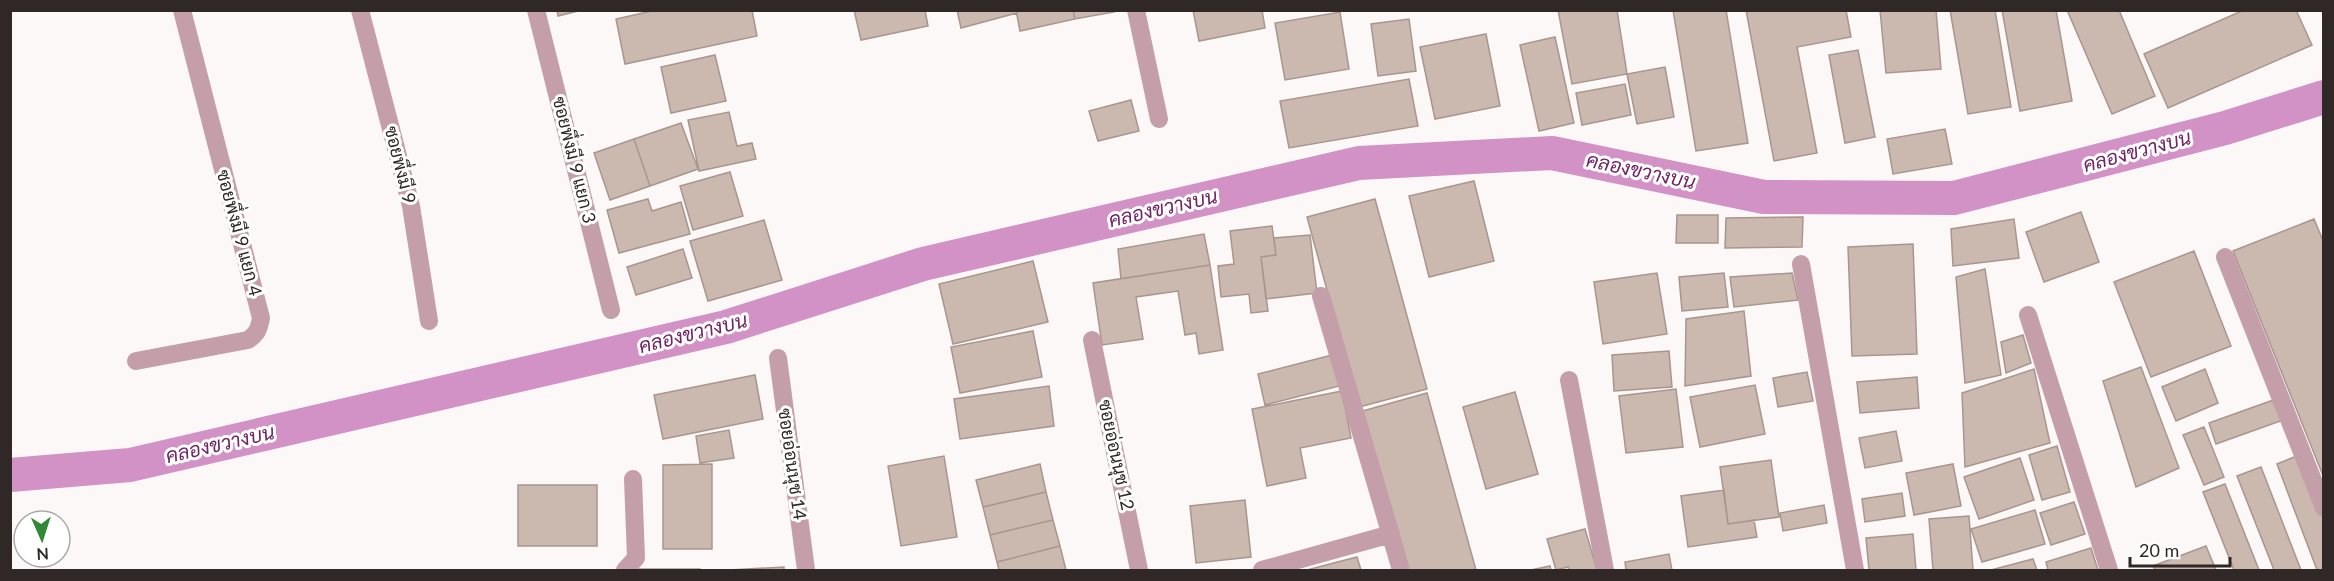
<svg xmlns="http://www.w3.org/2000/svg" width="2334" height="581" font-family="Lato,Sarabun,sans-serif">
<rect width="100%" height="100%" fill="#fdf8f8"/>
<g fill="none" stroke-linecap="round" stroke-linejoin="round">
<path stroke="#d292c6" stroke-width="34" d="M10,475L130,465L726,327L923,264L1359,163L1552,153L1764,197L1954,198L2225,128L2324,97"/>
</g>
<path fill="#cbb9b0" stroke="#a8968e" stroke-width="1.5" d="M557,10H582L558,16Z
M656,10H752L757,36L625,64L616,19Z
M854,10H925L928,26L861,40Z
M957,10H1016L1017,13L961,28Z
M1016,10H1073L1075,19L1020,31Z
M1073,10H1113L1114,12L1075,19Z
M1193,10H1262L1265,28L1199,41Z
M1558,10H1617L1627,74L1572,84Z
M1673,10H1726L1748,143L1696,151Z
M1746,10H1846L1851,37L1797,47L1817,153L1774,161Z
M1880,10H1936L1941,69L1886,73Z
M1950,10H1995L2011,107L1968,114Z
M2002,10H2056L2072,101L2020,111Z
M2067,10H2119L2155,96L2112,114Z
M2244,10H2296L2312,45L2168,108L2144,54Z
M1340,12L1349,69L1285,80L1275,23Z
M1409,19L1416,71L1378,76L1371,24Z
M1486,34L1500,106L1435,119L1420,47Z
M1555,37L1574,123L1539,131L1520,45Z
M1858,50L1875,137L1845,143L1829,55Z
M715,55L726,101L671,113L661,67Z
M1665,67L1674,117L1637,124L1627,74Z
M1409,79L1418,126L1289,148L1280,101Z
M1625,84L1631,115L1582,125L1576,93Z
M1131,100L1139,131L1098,141L1089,111Z
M729,112L737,146L752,143L756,159L699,171L688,120Z
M681,123L698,169L650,186L634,139Z
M1945,129L1952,164L1893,174L1887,139Z
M634,139L650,186L610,200L594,153Z
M730,172L743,216L693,230L680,186Z
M1474,181L1494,261L1429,277L1409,196Z
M648,199L652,211L681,202L690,234L619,253L607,210Z
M1375,199L1427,389L1359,407L1307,217Z
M2081,212L2099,262L2044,282L2026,232Z
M1677,215H1718V243H1676Z
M1803,217L1802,247L1725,248L1726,218Z
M2014,219L2019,258L1953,266L1951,229Z
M2314,219L2324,243V478L2233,251Z
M764,220L782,280L708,301L690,241Z
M1272,226L1276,255L1261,257L1268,311L1251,313L1249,294L1221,297L1218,266L1234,264L1230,231Z
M1204,234L1210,265L1121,279L1118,249Z
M1310,235L1317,293L1266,299L1261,257L1276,255L1274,238Z
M1913,244L1917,354L1852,356L1848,247Z
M683,249L692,278L636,295L627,267Z
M2194,251L2231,346L2151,377L2114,282Z
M1033,261L1048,322L953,344L939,284Z
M1210,265L1223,350L1199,354L1196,333L1185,335L1178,291L1136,297L1143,339L1102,345L1093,283Z
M1985,269L2001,375L1965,383L1956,277Z
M1657,273L1667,334L1603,344L1594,282Z
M1724,273L1728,307L1682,311L1679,277Z
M1792,273L1798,300L1734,307L1730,277Z
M1744,311L1751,376L1685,386L1686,319Z
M1033,331L1042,377L960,393L951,347Z
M2023,335L2031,363L2006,373L2001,342Z
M1669,351L1672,387L1614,391L1612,355Z
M1336,354L1343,385L1265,405L1258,374Z
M2141,367L2179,468L2136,487L2103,381Z
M2034,369L2050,443L1965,467L1962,393Z
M2205,369L2218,403L2176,421L2162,387Z
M1807,372L1813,401L1778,407L1773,378Z
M755,375L763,419L663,439L654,395Z
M1917,377L1919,408L1860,413L1857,382Z
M1755,385L1765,434L1700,447L1690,397Z
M1049,386L1054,426L960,439L954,399Z
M1676,389L1683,447L1626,453L1619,396Z
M1342,391L1351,438L1300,448L1306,478L1267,486L1252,409Z
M1515,392L1538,474L1486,489L1463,407Z
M1427,393L1476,570H1404L1359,412Z
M2276,399L2283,420L2216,444L2209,423Z
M2204,427L2224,477L2204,485L2183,435Z
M729,430L734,458L700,463L696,436Z
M1896,431L1902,461L1865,468L1859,438Z
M2057,446L2070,492L2042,500L2029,455Z
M2299,455L2324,520V570H2317L2277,464Z
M944,456L957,537L901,546L888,466Z
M2020,458L2034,500L1979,519L1964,477Z
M1771,460L1779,517L1728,524L1720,467Z
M712,464V549H663V465Z
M1040,464L1046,492L983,507L976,480Z
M1953,464L1961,506L1914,515L1906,473Z
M2261,467L2301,570H2274L2237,476Z
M2225,484L2259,570H2234L2203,492Z
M518,485H597V546H518Z
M1724,490L1728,524L1754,520L1757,537L1688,547L1681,496Z
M1046,492L1053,520L990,535L983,507Z
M1902,493L1905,516L1865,522L1862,499Z
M1245,500L1251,557L1196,563L1190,506Z
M2074,502L2085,534L2051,545L2040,513Z
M1824,505L1827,523L1783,531L1780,513Z
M2035,510L2045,544L1982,562L1971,529Z
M1969,516L1973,570H1933L1929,519Z
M1053,520L1060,546L997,562L990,535Z
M1585,529L1597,570H1569L1568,567L1556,570L1547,539Z
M1913,534L1916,570H1869L1866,538Z
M1060,546L1066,570H999L997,562Z
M2206,546L2216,570H2155L2153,566Z
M2091,548L2098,570H2048L2046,562Z
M1669,554L1672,570H1626L1625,562Z
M1357,557L1361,570H1307Z
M2033,559L2037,570H1991Z
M1550,566L1551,570H1531Z
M784,567V570H729Z
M634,569H700V570H634Z"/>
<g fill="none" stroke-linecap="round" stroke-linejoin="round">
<path stroke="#c49faa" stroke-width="18" d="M360,10L411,206L429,321
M536,10L611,310
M1136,10L1159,119
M2225,257L2324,508
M1801,264L1855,570
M1321,296L1401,570
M2028,315L2109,570
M1092,340L1139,570
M778,358L806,570
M136,361L248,340C257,334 259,329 261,318L182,10
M1569,380L1605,570
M625,570L636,558L633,479
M1262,570L1391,534"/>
</g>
<g text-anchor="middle" stroke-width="6" stroke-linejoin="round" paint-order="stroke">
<g font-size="18" fill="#2f2827" stroke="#fff">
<text transform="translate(574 160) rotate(76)" y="6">ซอยพึ่งมี 9 แยก 3</text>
<text transform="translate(400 165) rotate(76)" y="6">ซอยพึ่งมี 9</text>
<text transform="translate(239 233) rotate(75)" y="6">ซอยพึ่งมี 9 แยก 4</text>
<text transform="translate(1116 455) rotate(78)" y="6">ซอยอ่อนนุช 12</text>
<text transform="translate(792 464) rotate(82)" y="6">ซอยอ่อนนุช 14</text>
</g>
<g font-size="20" font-style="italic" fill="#6f2465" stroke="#fff">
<text transform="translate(2137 151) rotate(-15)" y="7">คลองขวางบน</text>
<text transform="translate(1641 171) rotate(12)" y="7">คลองขวางบน</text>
<text transform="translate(1163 208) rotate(-13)" y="7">คลองขวางบน</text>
<text transform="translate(693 333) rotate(-14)" y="7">คลองขวางบน</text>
<text transform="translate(220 444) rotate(-13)" y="7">คลองขวางบน</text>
</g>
</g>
<rect width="2334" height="581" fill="none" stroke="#2f2827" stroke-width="24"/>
<g transform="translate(42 539) rotate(177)"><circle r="28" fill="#ffffff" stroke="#aca9a9" stroke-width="1.5"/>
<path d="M0-4.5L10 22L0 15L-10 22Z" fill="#318836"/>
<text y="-9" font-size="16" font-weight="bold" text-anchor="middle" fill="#2f2827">N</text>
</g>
<path d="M2130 557v9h100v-9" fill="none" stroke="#2f2827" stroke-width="3"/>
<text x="2139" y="557" font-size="18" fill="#2f2827" stroke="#ffffff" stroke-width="4.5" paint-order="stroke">20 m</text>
</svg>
